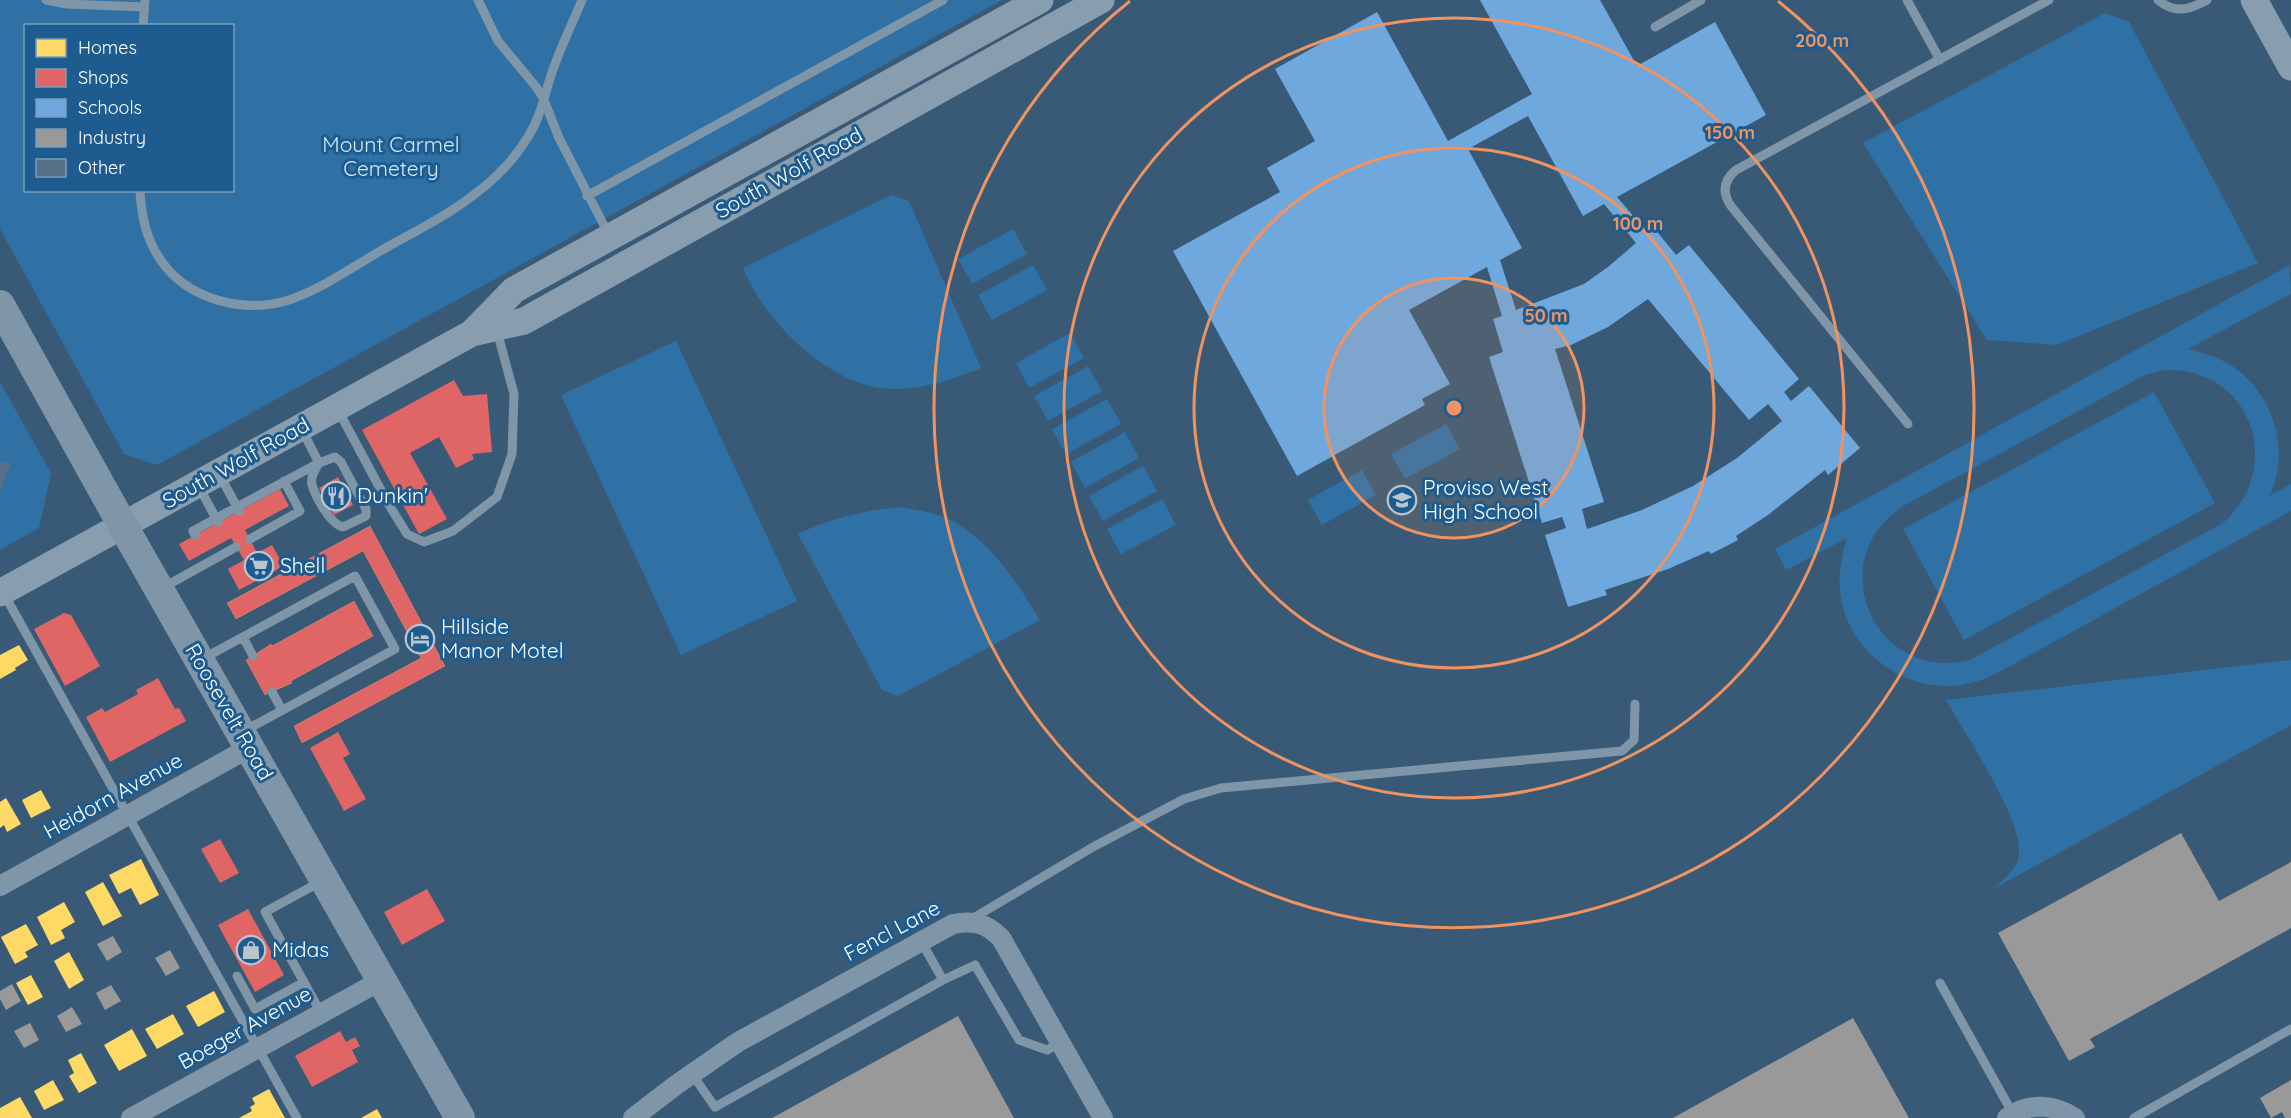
<svg xmlns="http://www.w3.org/2000/svg" width="2291" height="1118" font-family="Quicksand,sans-serif">
<rect width="100%" height="100%" fill="#385a76"/>
<path fill="#2f71a5" fill-rule="evenodd" d="M0,0H1002L157,465L124,454L0,229ZM26,26H232V190H26Z
M2105,13L2129,22L2258,263L2057,345L1987,340L1863,143Z
M891,195L909,201L981,368C948,381 912,394 875,387C821,377 763,318 743,268Z
M1013,229L1027,254L972,284L958,259Z
M1033,265L1047,290L992,320L978,295Z
M2290,265L2291,294L2188,349C2204,353 2221,358 2235,368C2274,396 2291,453 2269,496L2291,484V511L2001,671C1991,675 1982,681 1971,683C1911,698 1847,654 1840,592C1838,573 1842,555 1847,538L1786,570L1775,549ZM2165,370C2251,367 2286,466 2223,523L1970,660C1875,684 1819,559 1905,505L2145,375Z
M1070,333L1084,358L1029,388L1016,363Z
M676,341L797,601L681,655L561,395Z
M1088,366L1102,391L1048,421L1034,396Z
M0,382L51,473L39,528L0,550Z
M2154,392L2215,503L1964,640L1903,529Z
M1107,399L1121,424L1066,454L1052,429Z
M1446,424L1460,449L1405,479L1391,454Z
M1125,432L1139,458L1085,488L1071,462Z
M1143,466L1157,491L1103,521L1089,496Z
M1362,470L1376,495L1322,525L1308,500Z
M1162,499L1176,525L1121,554L1107,529Z
M899,507C916,510 933,512 948,519C990,539 1017,583 1040,620L898,696L882,690L798,534C831,518 863,511 899,507Z
M2291,660V725L1995,888C2004,879 2018,868 2019,854C2023,820 1965,734 1946,700Z"/>
<path fill="#ffd966" d="M370,526L445,666L302,743L294,726L421,658L363,551L236,619L227,603Z
M354,601L373,636L291,681L292,683L265,695L246,660L271,644L272,646Z
M19,645L28,660L15,668L16,670L0,679V655Z
M41,790L51,808L31,818L22,800Z
M6,798L21,824L7,832L4,825L0,828V802Z
M141,859L159,895L140,905L131,888L119,894L109,875Z
M103,882L122,916L103,926L85,892Z
M64,902L75,922L61,930L65,938L51,945L37,917Z
M26,924L38,945L25,952L28,957L15,964L1,937Z
M69,952L84,980L69,989L54,961Z
M31,975L43,997L28,1005L16,983Z
M214,991L225,1012L198,1027L186,1006Z
M173,1014L184,1034L157,1049L145,1029Z
M132,1029L147,1056L119,1071L104,1045Z
M81,1053L97,1083L79,1093L69,1076L74,1073L68,1060Z
M53,1080L64,1100L44,1110L34,1091Z
M269,1089L285,1118H239L252,1111L250,1107L255,1104L252,1098Z
M20,1097L32,1118H0V1108Z
M377,1109L382,1118H361Z"/>
<path fill="#e06666" d="M454,380L463,396L487,394L492,452L472,454L474,459L456,468L439,437L410,453L447,519L419,534L362,430Z
M338,477L353,505L334,515L319,488Z
M280,489L289,506L245,530L257,553L272,545L284,566L239,590L228,569L244,560L231,538L189,561L179,544Z
M370,526L445,666L302,743L294,726L421,658L363,551L236,619L227,603Z
M354,601L373,636L291,681L292,683L265,695L246,660L271,644L272,646Z
M64,613L71,615L100,666L65,686L34,629Z
M158,678L175,709L179,708L186,721L110,762L86,717L102,708L105,712L138,694L136,690Z
M338,732L350,754L343,758L366,799L344,811L310,748Z
M220,839L239,873L220,883L201,849Z
M427,889L445,921L402,945L384,912Z
M248,909L284,975L255,992L218,925Z
M340,1031L346,1042L355,1037L360,1046L352,1050L358,1062L312,1087L295,1056Z"/>
<path fill="#6fa8dc" fill-rule="evenodd" d="M1480,0H1600L1637,66L1715,22L1766,115L1617,197L1648,233L1654,228L1676,255L1689,245L1799,379L1784,392L1791,401L1809,386L1860,448L1828,475L1825,470L1768,515L1736,536L1738,540L1711,554L1709,551L1668,569L1605,590L1607,595L1568,607L1545,535L1566,528L1562,517L1542,523L1489,357L1503,352L1493,319L1502,316L1487,267L1409,310L1450,384L1422,399L1425,405L1297,476L1173,251L1280,192L1267,168L1315,141L1275,69L1377,12L1448,141L1532,94ZM1528,116L1583,216L1604,204L1636,243L1608,267L1584,284L1516,310L1500,260L1522,248L1468,149ZM1648,299L1749,420L1768,404L1782,421L1737,458L1693,486L1642,510L1587,529L1582,509L1604,502L1555,349L1571,345L1608,327Z"/>
<path fill="#999" d="M2181,833L2219,901L2291,862V928L2090,1039L2095,1047L2069,1061L1998,933Z
M113,936L122,952L107,961L97,944Z
M170,950L180,968L166,976L155,958Z
M12,984L21,1001L6,1010L0,999V991Z
M111,985L121,1001L105,1010L96,993Z
M72,1007L82,1024L66,1032L57,1016Z
M958,1016L1014,1118H772Z
M1853,1018L1909,1118H1673Z
M30,1023L39,1040L24,1048L14,1031Z
M2291,1080V1118H2285L2282,1112L2271,1118L2260,1098Z"/>
<path fill="#567187" d="M0,461L10,464L0,493Z"/>
<g fill="none" stroke-linecap="round" stroke-linejoin="round">
<path stroke="#7f96a9" stroke-width="9" d="M46,0L67,4L144,7
M478,0L498,41L537,88L544,100L559,138L609,235
M1907,0L1940,60
M2158,0C2175,14 2189,10 2207,0
M143,26L145,0
M1655,27L1701,0
M140,190C141,214 146,239 160,259C187,300 244,314 289,300C324,288 357,264 389,246C431,223 476,200 508,164C520,150 533,132 539,114C545,99 548,82 554,67C562,44 573,22 582,0
M587,196L943,0
M338,410L389,505L407,534L424,542L453,531L497,497L512,454L514,394L497,331
M1908,424L1731,206C1722,193 1723,181 1736,170L2049,0
M302,430L319,463
M219,474L237,507L319,463L335,457L341,462L366,509V516L343,527C331,525 316,498 312,485C310,477 315,470 319,463
M199,487L218,522
M195,535L193,531L237,507L239,511
M250,539L300,511L284,481
M164,587L236,547
M4,594L297,1118
M243,637L253,656
M204,658L355,576L395,649L244,731
M272,692L282,710
M970,920L1093,847L1184,799L1221,788L1622,751L1634,740L1635,704
M237,976L255,1009L304,982
M943,980L975,965L1019,1040L1047,1050L1061,1042
M1940,983L2013,1114
M321,1013L265,912L322,881
M692,1074L715,1107L943,980L921,941
M2134,1118L2291,1029"/>
<path stroke="#7f96a9" stroke-width="20" d="M0,886L249,748
M131,1118L382,980
M633,1118L676,1085L738,1042L953,924C974,920 986,923 1001,938L1103,1118
M2007,1118C2028,1102 2054,1104 2075,1118"/>
<path stroke="#889dae" stroke-width="27" d="M2254,0L2291,67
M472,333L514,290L1040,0
M0,593L472,333L524,321L1101,0"/>
<path stroke="#7f96a9" stroke-width="30" d="M0,305L123,526L460,1118"/>
</g>
<circle cx="1454" cy="408" r="130" fill="#f09361" fill-opacity=".12"/>
<g fill="none" stroke="#f09361" stroke-width="3">
<circle cx="1454" cy="408" r="130"/>
<circle cx="1454" cy="408" r="260"/>
<circle cx="1454" cy="408" r="390"/>
<path d="M1778 1A520 520 0 1 1 1130 1"/>
</g>
<defs>
<g id="restaurant-ring" transform="scale(1.5)"><circle r="9.5" fill="#1e5c90" stroke="#b9c5cf" stroke-width="1.5"/><path d="M-5-6h1v4h1v-4h1v4h1v-4h1v5L-1.5 .5V6h-2V.5L-5-1ZM5-6V6H3V1.5H1.5Q1.5-4 5-6Z" fill="#b9c5cf"/></g>
<g id="school-ring" transform="scale(1.5)"><circle r="9.5" fill="#1e5c90" stroke="#b9c5cf" stroke-width="1.5"/><path d="M0-5L7-2L0 1L-7-2ZM-4 1L0 2.5L4 1V4Q0 6-4 4Z" fill="#b9c5cf"/></g>
<g id="supermarket-ring" transform="scale(1.5)"><circle r="9.5" fill="#1e5c90" stroke="#b9c5cf" stroke-width="1.5"/><path d="M-6-5.5h2.5l.6 2H6L4.5 2H-2.5L-4.4-4H-6ZM-1.5 3.2a1.3 1.3 0 1 0 .1 0ZM3 3.2a1.3 1.3 0 1 0 .1 0Z" fill="#b9c5cf"/></g>
<g id="hotel-ring" transform="scale(1.5)"><circle r="9.5" fill="#1e5c90" stroke="#b9c5cf" stroke-width="1.5"/><path d="M-6-4.5h1.5V1H6V5H4.5V3h-9V5H-6ZM-4 0a1.8 1.8 0 1 1 3.6 0ZM.5 0V-2.5h3Q6-2.5 6 0Z" fill="#b9c5cf"/></g>
<g id="shop-ring" transform="scale(1.5)"><circle r="9.5" fill="#1e5c90" stroke="#b9c5cf" stroke-width="1.5"/><path d="M-5-2.5h2.3a2.7 3.5 0 0 1 5.4 0H5L5.5 6h-11ZM-1.5-2.5h3a1.5 2.3 0 0 0-3 0Z" fill="#b9c5cf"/></g>
</defs>
<g fill-rule="evenodd">
<use href="#restaurant-ring" x="336" y="496"/>
<use href="#school-ring" x="1402" y="500"/>
<use href="#supermarket-ring" x="259" y="566"/>
<use href="#hotel-ring" x="420" y="639"/>
<use href="#shop-ring" x="251" y="950"/>
</g>
<g text-anchor="middle" stroke-width="6" stroke-linejoin="round" paint-order="stroke">
<g font-size="21" fill="#d3e9fa" stroke="#1e5c90">
<text x="391" y="152">Mount Carmel<tspan x="391" dy="24">Cemetery</tspan></text>
</g>
<g font-size="21" fill="#fff" stroke="#1e5c90">
<text transform="translate(789 173) rotate(-29)" y="7">South Wolf Road</text>
<text transform="translate(236 463) rotate(-29)" y="7">South Wolf Road</text>
<text transform="translate(229 712) rotate(60)" y="7">Roosevelt Road</text>
<text transform="translate(113 796) rotate(-29)" y="7">Heidorn Avenue</text>
<text transform="translate(892 931) rotate(-28)" y="7">Fencl Lane</text>
<text transform="translate(245 1028) rotate(-29)" y="7">Boeger Avenue</text>
</g>
<g font-size="21" fill="#fff" stroke="#1e5c90" text-anchor="start">
<text x="1423" y="495">Proviso West<tspan x="1423" dy="24">High School</tspan></text>
<text x="357" y="503">Dunkin'</text>
<text x="280" y="573">Shell</text>
<text x="441" y="634">Hillside<tspan x="441" dy="24">Manor Motel</tspan></text>
<text x="272" y="957">Midas</text>
</g>
</g>
<circle cx="1454" cy="408" r="9" fill="#f09361" stroke="#1e5c90" stroke-width="3"/>
<g font-size="18" text-anchor="middle" font-weight="bold" fill="#f09361" stroke="#1e5c90" stroke-width="6" stroke-linejoin="round" paint-order="stroke">
<text x="1822" y="47">200 m</text>
<text x="1730" y="139">150 m</text>
<text x="1638" y="230">100 m</text>
<text x="1546" y="322">50 m</text>
</g>
<rect x="24" y="24" width="210" height="168" fill="#1e5c90" stroke="#789dbc" stroke-width="1.5"/>
<rect x="36" y="39" width="30" height="18" fill="#ffd966" stroke="#789dbc" stroke-width="1.5"/>
<text x="78" y="54" font-size="18" fill="#ffffff">Homes</text>
<rect x="36" y="69" width="30" height="18" fill="#e06666" stroke="#789dbc" stroke-width="1.5"/>
<text x="78" y="84" font-size="18" fill="#ffffff">Shops</text>
<rect x="36" y="99" width="30" height="18" fill="#6fa8dc" stroke="#789dbc" stroke-width="1.5"/>
<text x="78" y="114" font-size="18" fill="#ffffff">Schools</text>
<rect x="36" y="129" width="30" height="18" fill="#999999" stroke="#789dbc" stroke-width="1.5"/>
<text x="78" y="144" font-size="18" fill="#ffffff">Industry</text>
<rect x="36" y="159" width="30" height="18" fill="#567187" stroke="#789dbc" stroke-width="1.5"/>
<text x="78" y="174" font-size="18" fill="#ffffff">Other</text>
</svg>
